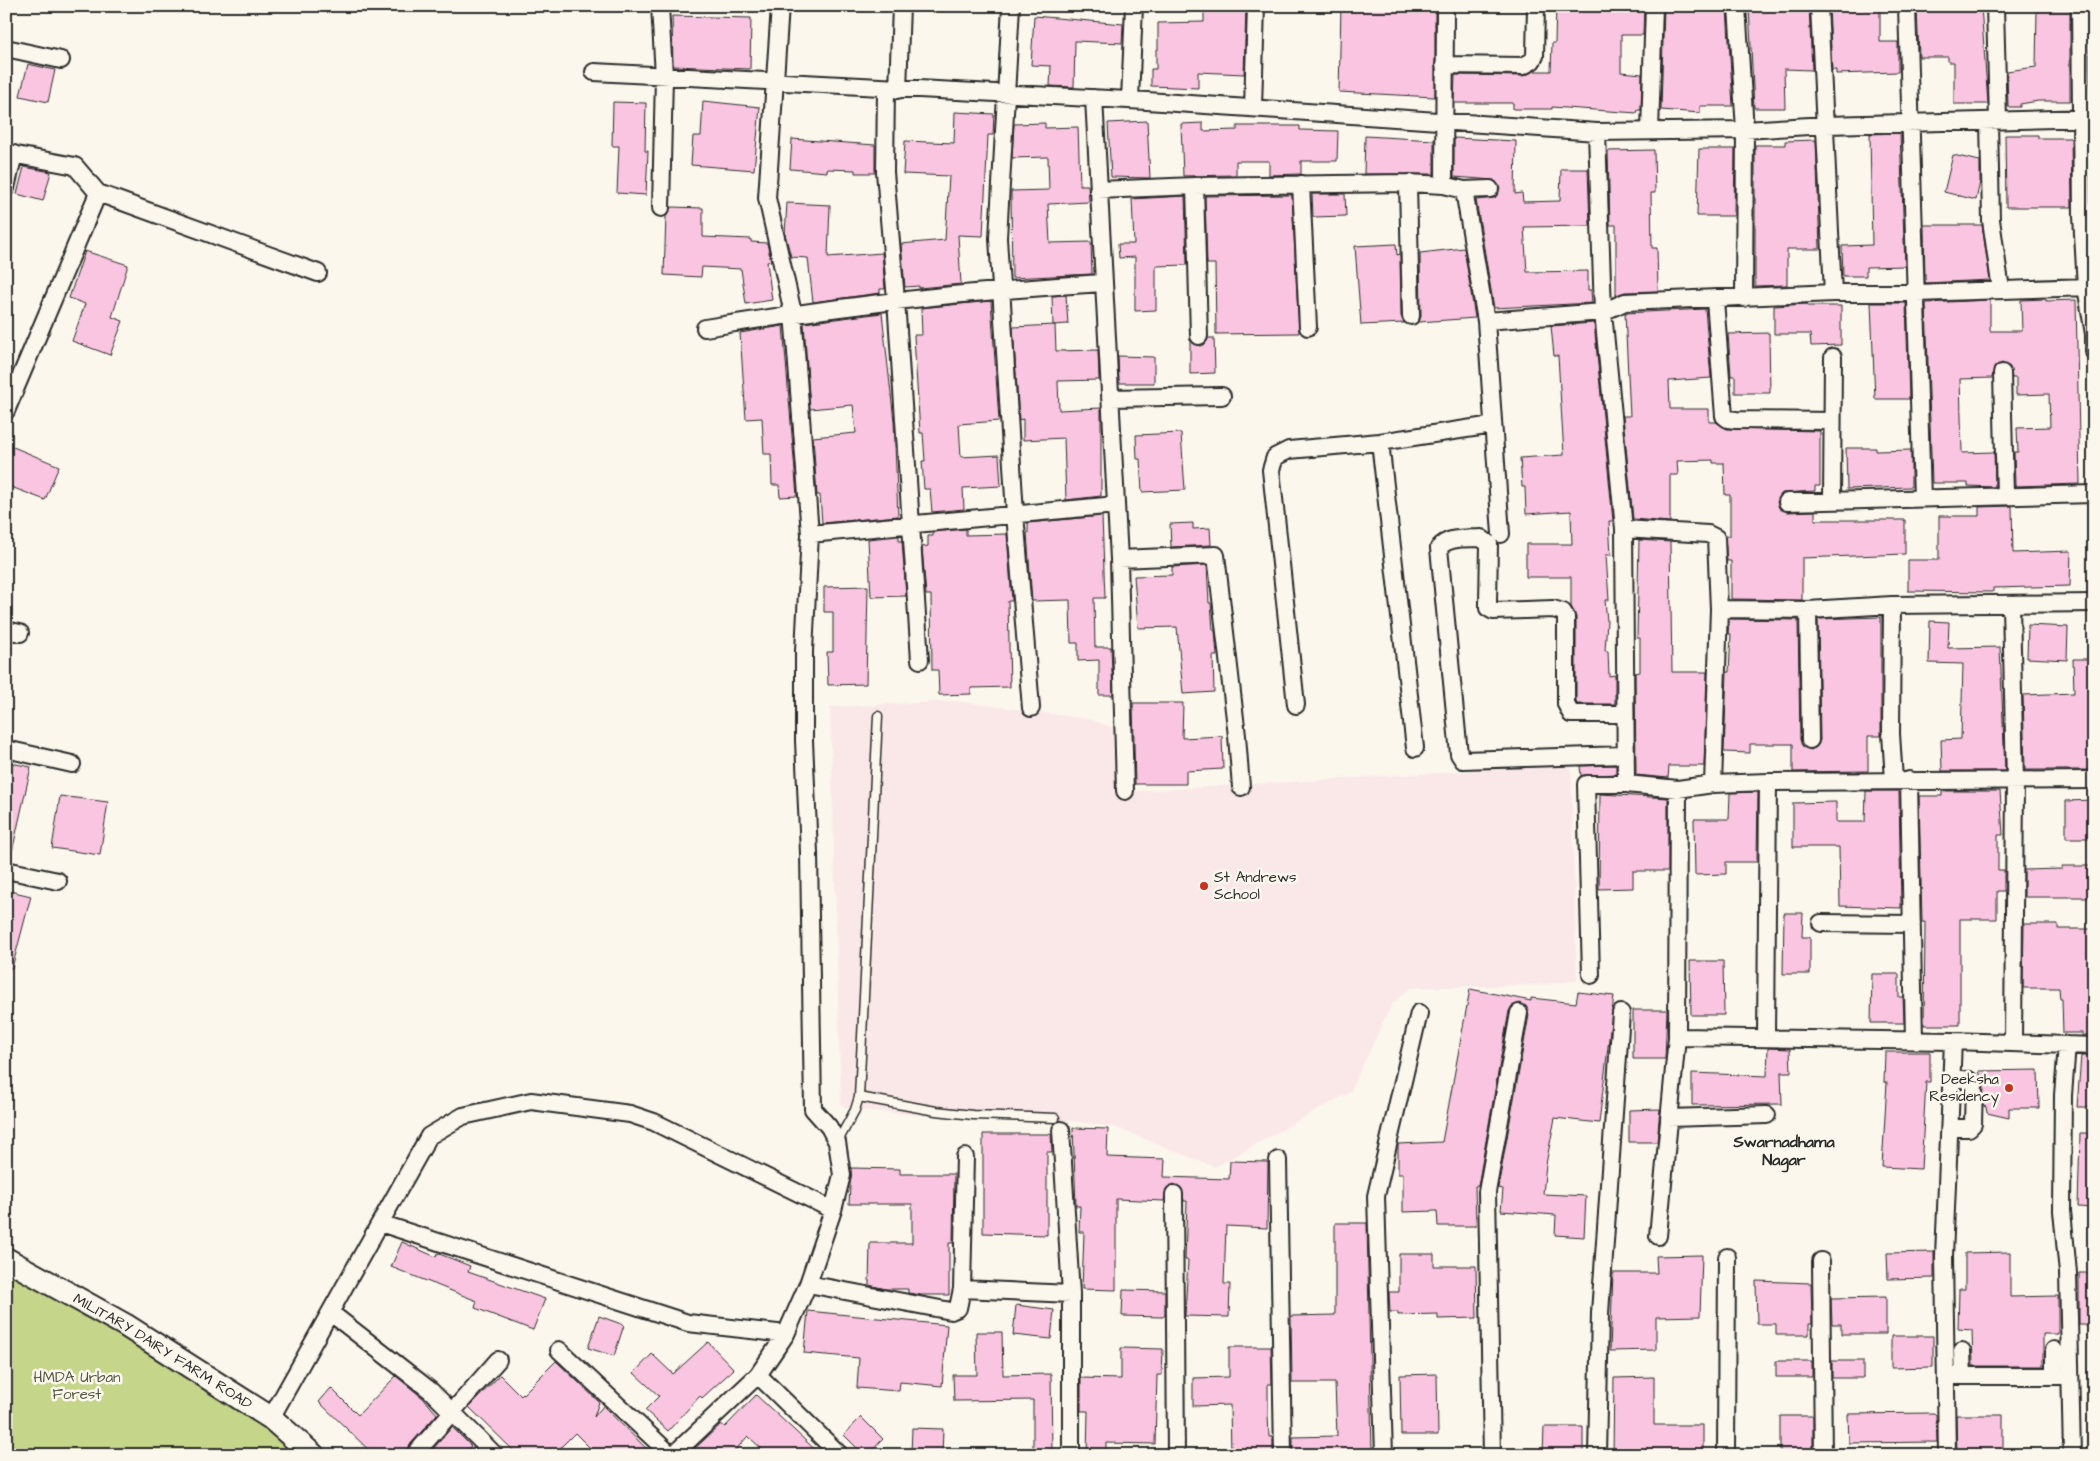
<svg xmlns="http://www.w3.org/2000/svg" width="2100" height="1461" font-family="'Architects Daughter',sans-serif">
<rect width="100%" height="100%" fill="#fbf7ec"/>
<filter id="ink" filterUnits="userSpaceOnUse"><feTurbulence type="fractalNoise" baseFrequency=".02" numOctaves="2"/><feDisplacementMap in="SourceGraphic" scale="10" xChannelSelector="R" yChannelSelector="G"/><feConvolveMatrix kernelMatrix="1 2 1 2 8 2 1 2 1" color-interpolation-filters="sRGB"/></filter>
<g filter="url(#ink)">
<path fill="#fae8e9" d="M956,701L1088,719L1112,727L1122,792L1571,765L1577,981L1535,985L1411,988L1393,1002L1350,1092L1215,1167L1117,1128L1073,1121L962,1119L855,1110L841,1105L830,707Z"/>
<path fill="#c5d58a" stroke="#78805a" d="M6,1263L318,1455H6Z"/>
<path fill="#f9c5e1" stroke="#2b2b2b" d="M1204,6H1246L1244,74L1198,72V88L1151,86V69H1156V50H1158V23L1204,22Z
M1341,6H1438L1435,13V97L1339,92Z
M1556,6H1644L1643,35H1621V72L1642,74L1641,110H1638L1637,113L1552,107V109H1513V103H1454L1455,75L1523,76L1535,71H1551L1552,43H1555Z
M1664,6H1695V9L1727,8L1733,106H1700V113L1661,110Z
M1749,6H1809L1812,70L1784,69L1785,108H1754Z
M1829,6H1864V9H1880V42H1898V72L1836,74V70H1832Z
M1950,6H1981L1988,104H1954V62H1948V57H1919L1917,9H1950Z
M2037,10H2070V101H2038L2020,104V107H2008L2007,71L2036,67Z
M2090,10H2094V72H2091Z
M672,16L751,18L750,69L673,66Z
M1034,16L1123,24L1122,43L1075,41L1074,87L1050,86L1051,66L1031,65Z
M28,64L55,70L48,102L20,96Z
M703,101L760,107L754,170L691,165L693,136H701Z
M613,102L646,103L645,151H648L646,195L617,193L619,146H612Z
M955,112L994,114L993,135H988L983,236L958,235L961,284L919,288V286L905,287L901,244L945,240L949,176L903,174L905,141L954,143Z
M1147,121L1150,178L1111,177L1108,123Z
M1045,123V128L1078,127L1080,185H1088L1089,202L1048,204L1050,243L1091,242L1092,274L1012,278L1011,191L1049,190L1048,157L1012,158L1014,124Z
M1203,123V131L1237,130V126H1300V130L1338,131L1337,161H1301V174L1269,175V161H1236V175L1183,176L1181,124Z
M1900,133L1905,266L1866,267V276H1843L1842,246L1872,245L1870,134Z
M2005,135H2038V138H2071L2072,207H2006Z
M1365,136L1434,140V174H1364Z
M1454,138L1516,141L1515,194L1522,193L1523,202L1560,201L1561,169H1588L1590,226L1524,227L1527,272L1588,271V290H1591L1592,303L1494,308L1476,200L1495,198L1500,188L1494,180L1454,177Z
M2091,138H2094V207H2092Z
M792,139L875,145V173H855V170L827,169V172L790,169Z
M1816,140L1820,249H1787V285L1755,286V145H1785V141Z
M1699,149H1735L1734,216H1697Z
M1654,150L1655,193H1651L1652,248H1657L1658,291L1625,292L1616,295V225H1610L1608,151Z
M1953,155L1980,161V182L1976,200L1944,192Z
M24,167L51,172L43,201L17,194Z
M1312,194H1345L1346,216L1313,217Z
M1292,195L1299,333L1216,334L1215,264H1207L1205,196Z
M1185,196L1187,265L1156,266V310L1135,311V257L1119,258L1118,244H1134L1132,199Z
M787,203L830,205L828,257L882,253L885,289H880V293L813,302L808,258L791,257L785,234Z
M671,207L703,208V237L751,239V242L767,243L771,261L767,262L772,300L746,304L741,269L702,267L701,277L664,275L666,216Z
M1924,225H1982L1990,280L1925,283Z
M1396,244L1397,255L1400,254L1401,316L1404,323L1361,325L1355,246Z
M1464,248L1475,318L1419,322L1421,316L1420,253Z
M85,251L128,265L112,317L123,321L110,355L72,341L85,304L69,298Z
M1066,295L1068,324L1053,325L1052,296Z
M2046,299V301L2076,300L2080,484L2015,486L2014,452H2018L2017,428L2050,427L2049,394L2016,395V378H2012L2010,367L2002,363L1994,368L1992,378L1960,379L1962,453L1994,452L1995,487L1968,486V483H1932L1926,303L1990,300V331H2022L2021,300Z
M991,301L999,421L959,424L961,457L999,455L1001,486L963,488L964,509L932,512L930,489H924L922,461H925L923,433H920L915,354L914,335H922L921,308Z
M1871,303H1906L1909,399H1875Z
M1807,304V306H1841V345L1811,346L1810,334H1774V306Z
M1705,309L1711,378L1669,381L1670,409H1709V422H1716L1727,429L1820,431V486H1815V491L1782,493L1777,502L1779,508L1787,512L1815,511V520H1905V554L1802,558V600L1731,599V561H1727L1725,536H1730V495H1725L1724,463H1713V460L1677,461L1678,475H1670V522L1633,519L1623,416H1630L1625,313Z
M882,313L894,421L898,516L822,523L820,495H817L813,437L856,433L853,405L810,409L804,323Z
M1594,323L1613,521H1609L1611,555H1606L1609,600H1605L1607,621L1605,651H1608L1609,676L1615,675V704H1577L1576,702V617L1571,607V577H1526V544H1572L1571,511L1526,514L1525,487H1522L1520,458L1564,455L1558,356H1554L1551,326Z
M1055,325L1056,351L1098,350L1099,380L1058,381L1059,410L1101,408V496L1066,500L1064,438L1023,440V419L1019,420L1013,327Z
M783,326L797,496L780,497L779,485H772L771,454H764L762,418L746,419L740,333Z
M1769,333L1770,393H1735V376H1731L1728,334Z
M1208,338H1214L1215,373L1190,374V339L1194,344L1200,346L1205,344Z
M1118,356L1154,357V383H1119Z
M1181,433L1185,490L1142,492L1140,459H1137L1136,435Z
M6,444L59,466L45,500L6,485Z
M1846,448H1876V451L1911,450V487L1847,489Z
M2012,506L2013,553L2071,551L2070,586L1993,588V592L1908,591V560H1939V516H1979V507Z
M1102,516L1105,598H1094L1095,647H1111L1113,695H1099V660L1078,661V643H1071L1070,600L1032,601L1027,533H1028V523Z
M1193,523V529L1210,528L1211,545L1171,547L1170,524Z
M966,529V535L1007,534L1012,601H1008L1010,687L971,688V694L939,695L938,670H932L931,595H926L922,547L928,546V536H933V532Z
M899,536V541H902L906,596L871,597L868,539Z
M1639,540L1670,542L1672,672H1707L1704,766H1669L1668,778L1636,775L1635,673L1640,672V638H1637Z
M1207,565L1209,603H1211L1213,630H1215L1217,656H1213L1214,692L1183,694L1177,627L1138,628L1134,576L1172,575V567Z
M868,586L866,684L828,685L827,652H833V612H824V587Z
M1881,617V736H1868V771L1793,772V744H1750V753L1724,752L1727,672H1729L1731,634H1728L1729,619L1798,620L1800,740L1805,748L1811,750L1818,745L1820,740L1818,619Z
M1930,621L1949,622L1948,648L2000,647L2005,771H1942L1941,740L1961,739L1963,664L1929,663Z
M2028,625L2068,627L2067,660L2027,658Z
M2073,659H2094V703H2090V770H2025L2023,695L2074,693Z
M1133,703H1183L1182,738L1222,736L1223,769L1186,771V784H1135Z
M6,762L31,767L12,852L6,851Z
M1616,765V774L1581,776L1580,766Z
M1866,791H1899L1901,908L1840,906L1839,847H1793V803L1836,802V822H1865Z
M1942,791H2000L2003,835H1998V870H2004V891H1997V919H1960V1025H1924L1925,922H1922L1919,796H1942Z
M1758,792L1757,862H1726V874L1695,875L1694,819H1729L1730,793Z
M1600,794L1668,798V871H1633V888L1599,889Z
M60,796L108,802L100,855L52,848Z
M2094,800V838H2066V801Z
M2062,866H2094V897H2024V870L2062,869Z
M10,891L31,896L12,968H6V906Z
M1784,913H1803L1802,937H1810V974H1783Z
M2024,924H2058V929H2094V1036H2082V1033H2063L2062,999H2060L2059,988H2023Z
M1690,961H1723L1724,1015H1691Z
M1872,974H1899V997H1903L1904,1023H1871Z
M1470,989L1531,1001V998L1576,1003L1578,992L1614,996L1599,1123L1555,1118L1546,1164L1543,1194L1586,1196L1584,1237L1555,1235L1556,1215L1501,1211L1503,1189L1498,1188L1529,1015L1526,1006L1520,1003L1512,1006L1509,1011L1478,1186H1475L1476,1226H1438L1437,1211L1403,1212V1174H1398V1144L1442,1142Z
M1633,1010H1667L1665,1059H1633Z
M1768,1048L1790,1049L1791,1072H1781L1782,1104L1692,1105V1073L1767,1076Z
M1885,1052H1930V1082H1926L1921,1169L1882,1167L1887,1082H1884Z
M2081,1056H2094V1107H2077Z
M2038,1070L2039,1108H2009V1118L1987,1113L1986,1107L1983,1106L1984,1085L1979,1071Z
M1660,1109L1657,1142H1629V1110Z
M1073,1128L1108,1129L1107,1157L1165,1159L1164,1177L1229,1179L1230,1161L1268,1162L1267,1228L1226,1226L1224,1284H1230L1229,1317L1185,1316L1188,1260H1185L1187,1201H1184L1182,1189L1174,1184L1166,1189L1164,1201L1116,1199V1290L1082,1289L1084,1232H1079L1080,1206H1076Z
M2080,1133H2094V1208L2078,1207Z
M983,1134H1051L1052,1152H1047V1235L983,1233Z
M851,1168L900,1169V1174H954L953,1243H949V1295H922L908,1293V1289H886L869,1285L870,1243H912V1204H849Z
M1335,1223H1367L1372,1453L1293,1455V1437L1337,1436L1335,1383H1292L1291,1316L1335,1315Z
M402,1242L436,1257L437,1253L470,1266L468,1272L545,1299L533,1330L475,1308L477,1301L391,1267Z
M1934,1252V1278L1888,1279L1887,1253Z
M2010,1252V1297L2058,1296V1334H2043V1366H1973L1972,1330L1958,1329L1959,1289H1965V1253Z
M1399,1254H1434V1266H1476L1477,1318L1438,1319V1314L1398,1315V1312H1390L1389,1292H1399Z
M1702,1255L1700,1316L1656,1317V1350L1610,1351L1613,1273H1657L1656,1256Z
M2079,1273H2094V1325H2079Z
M1756,1281L1811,1283L1812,1324H1809V1335H1776V1324H1757Z
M1123,1290L1165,1291V1315L1163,1317L1122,1316Z
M1886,1297V1334H1841V1324H1832L1831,1298Z
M1016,1305L1054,1310L1051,1339L1013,1335Z
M808,1311L947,1325L942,1386L900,1382L899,1391L857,1388L859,1358L804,1353Z
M599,1316L624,1325L614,1356L588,1348Z
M976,1332H1002L1003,1375L1051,1374L1052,1455H1033V1400L954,1401L953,1375H977Z
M1891,1336H1933V1367L1891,1368Z
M708,1342L734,1369L702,1398L700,1396L668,1431L645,1410L659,1396L634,1373L652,1354L673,1374Z
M1229,1347H1271L1272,1384H1268V1415L1269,1437H1273V1455H1231L1230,1405L1193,1406V1378L1229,1377Z
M1121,1348L1163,1349L1162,1375H1157L1155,1444L1106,1443V1455H1087L1088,1411H1081V1378L1121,1379Z
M556,1361L599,1402L594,1417L603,1406L653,1455H597L575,1433L553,1455H518L469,1407L500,1375L521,1396Z
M1776,1361H1812V1377H1776Z
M1832,1361H1863V1378H1832Z
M1437,1374L1438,1435H1401L1400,1375Z
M396,1376L424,1399L437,1414L407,1448L404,1455H374L319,1402L331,1388L358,1415Z
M1654,1377V1425H1703V1455H1613L1614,1378Z
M756,1395L821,1455H768L748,1436L731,1455H688L721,1424L725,1427Z
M1934,1413L1936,1415L1937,1442L1849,1443L1848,1414Z
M1956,1415H2003V1455H1957Z
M1780,1416H1813V1455H1780Z
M861,1417L883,1439L868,1455H864L844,1435Z
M452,1427L471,1446L462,1455H428Z
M1544,1427H1583V1455H1543Z
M912,1428L943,1429L942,1455H911Z"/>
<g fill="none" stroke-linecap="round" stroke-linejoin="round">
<g stroke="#2b2b2b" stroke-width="11">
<path id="service" d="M859,1097L936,1111L973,1115L1055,1118
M838,1141L855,1110L859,1097L878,716"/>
</g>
<g stroke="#2b2b2b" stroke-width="20">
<path id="minor" d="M660,6L664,76L661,208
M1011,6L998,238L1015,514L1031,708
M1737,6L1745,130L1744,298
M1819,6L1833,293
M1907,6L1922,498
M1995,6L1998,121
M2080,6L2082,216L2086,287L2094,334V352
M1445,13L1444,185L1464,190L1486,321L1501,534
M6,48L61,60
M1444,65L1523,66L1532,61L1535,56L1536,6
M594,72L1147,101L1597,132L1745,130L1826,125L2094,118
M886,89L885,172L896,300L920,660
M898,90L901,6
M1094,98L1119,559L1125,791
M1130,100L1134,6
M1253,108L1256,6
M1989,121L1991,220L2001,290
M1650,131L1654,6
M1597,132L1603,312L1624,529L1626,784
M6,153L75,166L98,193L318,273
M1408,183L1411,316
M1301,184L1308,327
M6,188L14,154
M1098,190L1195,186
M1464,190L1490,189
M1715,300L1724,416L1728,419L1736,420L1832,421
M1486,321L1603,312L1625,302L1833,293H1917L2086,287
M705,328C837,306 969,291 1103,283
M1199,336L1195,186L1408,183L1444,185
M2002,373L2005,496
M1110,398L1222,396
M6,411L98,193
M1380,442L1415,748
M1832,500L1833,357
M1787,502L2094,494
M1624,529L1708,534L1716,538L1719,609L1713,784
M810,534L1116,505
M1119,559L1216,555L1237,736L1241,787
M1892,605L1891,734L1894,780
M2011,605L2015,782L2013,1042
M1719,609L1808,610L1892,605L2094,603
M1808,610L1810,740
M6,630L20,633
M1296,705L1271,470L1275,457L1289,450L1380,442L1493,425
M1625,714H1571L1566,704V617L1563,612L1553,609L1493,611L1488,608V603L1489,544L1481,538C1467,539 1448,536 1439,548L1459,754L1463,760L1625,755
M6,749L72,764
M1909,780L1914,1040
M1678,789L1677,1037L1953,1041L2094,1046
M6,870L58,881
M1821,923L1912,924
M1591,975L1586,784H1626L1678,789L1713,784L1768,782L2094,780
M1766,1038L1768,782
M2067,1045L2063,1095L2062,1211L2068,1273L2072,1455
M1669,1118L1767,1115
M1950,1128H1969L1973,1124L1974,1085L1969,1080L1952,1078
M1061,1130L1071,1294V1455
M1278,1160L1283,1455
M1174,1194L1176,1455
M380,1223L429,1136L463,1116L531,1101L630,1114L654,1122L833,1210
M1658,1236L1677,1037
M1821,1261L1823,1455
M808,1284L951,1311L958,1308L962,1289L965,1157
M962,1289L1071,1294
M331,1313L431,1391L495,1455
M559,1350L671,1455
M2054,1350V1376
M1962,1351L1963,1376
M758,1375L840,1455
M1946,1376H2070
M271,1418L380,1223L688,1323L786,1334
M414,1455L498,1360
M673,1455L758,1375L786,1334L808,1284L833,1210L842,1175L837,1142L829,1127L813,1109L809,853L804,741V651L810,534L793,313L767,198L780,6
M1384,1455L1376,1196L1419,1013
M1492,1455L1487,1192L1519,1013
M1597,1455L1600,1313L1621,1013
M1726,1455L1727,1257
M1947,1455L1944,1256L1953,1041"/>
</g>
<g stroke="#2b2b2b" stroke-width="26">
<g id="secondary">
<path id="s1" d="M6,1259L125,1325L271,1418L313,1455"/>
</g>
</g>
<use href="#service" stroke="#fbf7ec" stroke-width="8"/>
<use href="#minor" stroke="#fbf7ec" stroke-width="16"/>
<use href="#secondary" stroke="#fbf7ec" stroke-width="22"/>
</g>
</g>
<g fill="#c8321e" stroke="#fbf7ec" stroke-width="2">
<circle cx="1204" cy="886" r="5"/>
<circle cx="2009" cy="1088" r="5"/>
</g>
<g text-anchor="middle" stroke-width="5" stroke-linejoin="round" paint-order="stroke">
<g font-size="15" fill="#2b2b2b" stroke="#fbf7ec" text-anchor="start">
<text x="1214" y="882">St Andrews<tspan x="1214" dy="17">School</tspan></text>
<text x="1999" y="1084" text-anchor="end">Deeksha<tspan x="1999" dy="17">Residency</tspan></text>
</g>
<g font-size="15" fill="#2b2b2b" stroke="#fbf7ec">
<text dy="5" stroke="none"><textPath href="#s1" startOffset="182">MILITARY DAIRY FARM ROAD</textPath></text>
</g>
<g font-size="15" fill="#525643" stroke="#fbf7ec">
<text x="77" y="1382">HMDA Urban<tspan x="77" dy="17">Forest</tspan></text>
</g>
<g font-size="16" font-weight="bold" fill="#2b2b2b" stroke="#fbf7ec">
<text x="1784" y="1147">Swarnadhama<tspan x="1784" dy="18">Nagar</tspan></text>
</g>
</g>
<rect width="2100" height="1461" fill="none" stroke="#fbf7ec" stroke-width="25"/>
<rect x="12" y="12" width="2075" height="1436" fill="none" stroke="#2b2b2b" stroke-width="2" filter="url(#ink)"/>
</svg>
